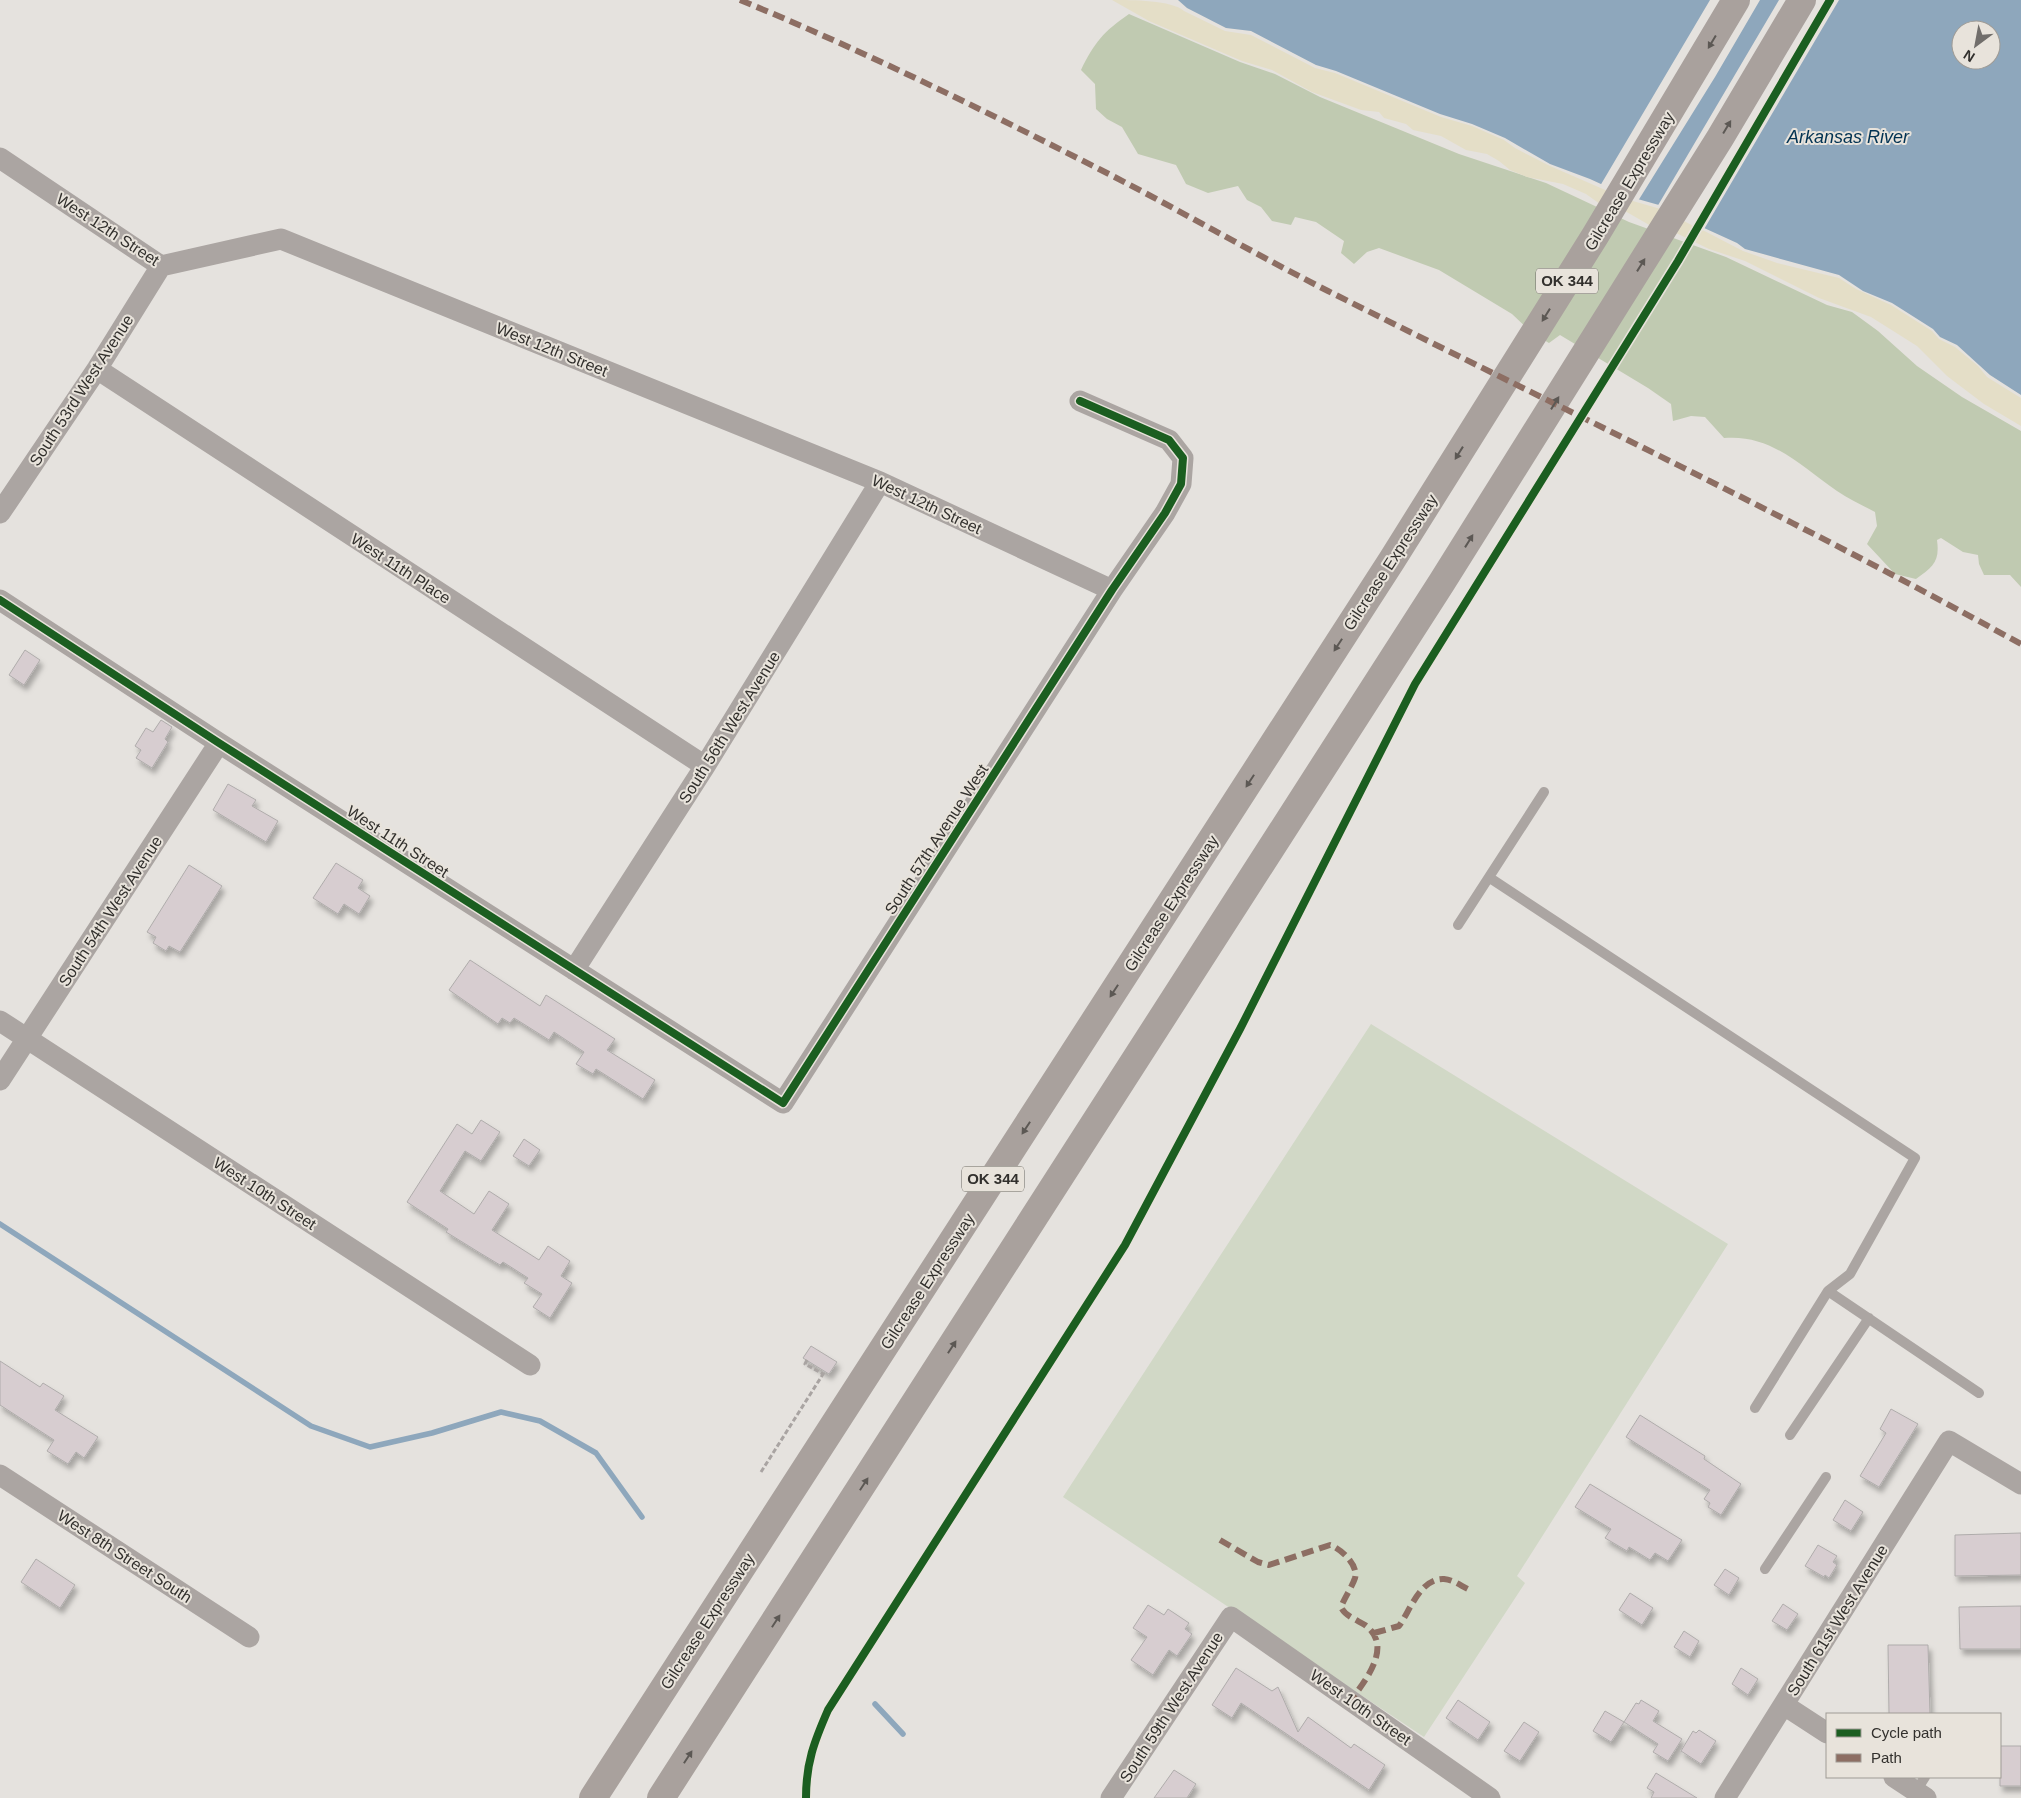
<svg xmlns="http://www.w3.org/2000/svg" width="2021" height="1798" font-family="Helvetica,sans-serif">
<defs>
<filter id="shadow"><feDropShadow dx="3" dy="5.5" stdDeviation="2.5" flood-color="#0004"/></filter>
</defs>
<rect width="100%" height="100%" fill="#e5e2de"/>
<path fill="#d1d8c6" d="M1371,1024L1728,1244L1517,1576L1525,1583L1424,1737L1063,1497Z"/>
<path fill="#c0cab1" d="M1129,14L1240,62L1275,74L1320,97L1459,154L1546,183L1629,222L1726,257L1827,305L1852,312L1878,331L1917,366L1962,397L2021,431V587L2010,575H1984L1979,564L1978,555L1963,552L1941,538L1937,540C1940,562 1933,567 1916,579L1895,574L1867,544L1877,526L1875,512C1862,505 1849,499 1837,491C1800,466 1772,434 1724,438L1705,417L1691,416L1673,421L1671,404L1648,388L1560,335L1549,343L1532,333L1512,314L1439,270L1379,248L1367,252L1354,264L1341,253L1344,241L1316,222L1295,217L1291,225L1272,221L1261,207L1247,200L1238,186L1208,193L1186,184L1176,165L1138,154L1122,127L1107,119L1096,109L1095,84L1081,70C1094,43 1104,31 1129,14Z"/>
<path fill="#e4dec7" d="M1112,0C1132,0 1172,0 1184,11L1225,31L1251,35L1315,68L1335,73L1441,117L1472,126L1504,140L1515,148L1550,166L1626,199L1664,210L1743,251L1777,263L1839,278L1856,289L1891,305L1932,331L1939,339L1955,347L1978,366L1987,377L2021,398V426L1984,404L1947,376L1917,346L1871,317L1819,298L1745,261L1709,249L1674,232L1651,226L1618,207L1600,204L1586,194L1563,184L1527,177L1510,170L1499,161L1487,154L1466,150L1441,136L1413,130L1406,124L1384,118L1379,112L1361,110L1312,92L1272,70L1242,61L1149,21Z"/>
<path fill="#8ea7bc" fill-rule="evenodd" d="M1178,0H2021V395L1990,375L1957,345L1940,337L1933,329L1892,303L1863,291L1839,275L1745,249L1737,243L1680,217L1666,207L1627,196L1590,179L1550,164L1505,138L1472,124L1440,114L1336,71L1316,65L1251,31L1226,28L1187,8ZM1961,30H1991V60H1961Z"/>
<path fill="#e5e2de" d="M1710,0H1760L1715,77L1638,201L1626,198L1600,186Z
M1779,0H1839L1703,231L1657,207Z"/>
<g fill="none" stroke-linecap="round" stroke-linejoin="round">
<path stroke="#8ea7bc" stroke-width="5.5" d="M0,1224L311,1426L370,1447L432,1433L501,1412L540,1421L596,1453L642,1517
M875,1704L903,1734"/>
</g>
<path fill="#d7cdd0" stroke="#afacab" filter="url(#shadow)" d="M25,650L40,660L24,685L9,675Z
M161,720L172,727L165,739L168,742L152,768L136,758L141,750L135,746L146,728L153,732Z
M228,784L256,800L252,806L278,821L266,842L213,810Z
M336,863L363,880L358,888L370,896L359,914L344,904L338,914L313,898Z
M189,865L222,886L180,952L169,946L166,951L153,943L156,937L147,932Z
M470,960L540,1006L546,995L615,1039L607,1050L655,1080L643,1099L596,1069L593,1074L576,1064L584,1052L554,1032L549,1040L514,1018L510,1023L502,1018L498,1024L449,990Z
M481,1120L500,1132L481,1161L465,1151L440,1191L474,1214L489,1191L509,1204L492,1230L539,1260L548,1246L570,1261L561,1276L572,1283L550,1318L533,1307L542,1294L524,1283L528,1278L503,1262L500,1265L480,1253L446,1232L448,1229L407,1202L457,1124L472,1134Z
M524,1139L540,1150L529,1166L513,1156Z
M811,1346L837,1362L829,1374L803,1358Z
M0,1361L40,1387L43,1383L64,1396L55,1410L98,1437L84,1458L76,1452L68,1464L47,1451L54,1440L0,1405Z
M1891,1409L1918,1424L1879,1487L1860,1476L1886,1433L1880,1429Z
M1640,1415L1705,1456L1704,1459L1741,1484L1721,1515L1708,1507L1710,1503L1704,1499L1710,1490L1626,1437Z
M1590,1484L1682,1540L1668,1561L1655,1553L1650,1560L1629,1547L1627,1551L1605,1538L1611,1529L1575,1507Z
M1845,1500L1863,1512L1851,1531L1833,1520Z
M2021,1533V1575L1955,1576V1535Z
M1818,1545L1837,1556L1833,1562L1837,1565L1829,1578L1825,1575L1824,1577L1805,1566Z
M36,1559L75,1585L60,1608L21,1582Z
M1725,1569L1739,1578L1729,1595L1714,1585Z
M1630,1593L1653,1608L1642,1625L1619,1610Z
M1783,1604L1798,1614L1787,1630L1772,1621Z
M1148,1605L1164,1615L1168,1609L1189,1623L1185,1629L1192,1634L1177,1656L1169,1650L1153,1675L1131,1660L1147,1637L1133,1628Z
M2021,1606V1649H1960L1959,1607Z
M1684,1631L1699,1641L1690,1657L1674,1647Z
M1888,1645H1928L1930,1714H1889Z
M1236,1668L1272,1691L1278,1687L1298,1732L1308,1717L1351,1748L1354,1744L1385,1765L1369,1790L1241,1703L1232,1718L1212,1705Z
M1741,1668L1758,1679L1748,1695L1732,1684Z
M1458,1700L1490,1722L1478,1740L1446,1718Z
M1641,1700L1659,1711L1653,1721L1682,1739L1668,1761L1653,1752L1658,1744L1624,1722L1611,1742L1593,1731L1605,1711L1624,1722L1636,1703L1639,1704Z
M1524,1722L1539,1732L1520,1761L1504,1751Z
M1699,1730L1716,1741L1701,1764L1681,1751L1693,1731L1696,1733Z
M2000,1746H2021V1786H2000Z
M1174,1770L1196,1784L1187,1798H1154Z
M1656,1773L1697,1798H1651L1654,1792L1647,1788Z"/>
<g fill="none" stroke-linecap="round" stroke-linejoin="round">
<path stroke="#a9a4a2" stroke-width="3" stroke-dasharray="5 2.5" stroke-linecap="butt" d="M807,1360L805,1364L823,1374
M761,1472L825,1371"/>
<path stroke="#aba5a2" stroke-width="10" d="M1490,878L1915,1158L1850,1274L1828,1291
M1458,925L1544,792
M1755,1408L1828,1291L1979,1393
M1790,1435L1869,1318
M1765,1569L1826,1477
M1916,1791L1925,1777"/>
<path stroke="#aba5a2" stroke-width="21" d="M0,158L161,266L281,239L880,482L1112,590
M97,369L705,766
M0,513L97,369L161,266
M0,600L219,743L783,1103L1112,590L1165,513L1181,484L1183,458L1169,440L1080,401
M574,970L705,766L880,482
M0,1021L530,1365
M0,1080L219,743
M0,1475L249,1637
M1784,1705L1827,1733
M1894,1777L1926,1798
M1111,1798L1231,1617L1490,1798
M1725,1798L1949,1441L2021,1484"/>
<path stroke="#a9a19d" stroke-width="28" d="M593,1798L1392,560L1595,236L1736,0
M661,1798L1442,582L1720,138L1802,0"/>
<path stroke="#8d6e63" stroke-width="6" stroke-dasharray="12 6" stroke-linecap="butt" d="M740,0C862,50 981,109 1099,169C1176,208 1251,252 1328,291C1559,407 1794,519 2021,644
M1220,1540L1258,1562L1269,1565L1330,1545C1340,1548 1359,1565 1355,1578C1352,1587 1345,1597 1341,1607C1345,1616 1357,1620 1365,1625C1394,1646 1365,1681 1351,1700
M1374,1633L1399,1626C1410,1611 1420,1578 1444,1579C1454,1580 1461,1586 1470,1590"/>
<g stroke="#e8e3db" stroke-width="11">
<path id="cycleway" d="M0,600L219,743L783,1103L1112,590L1165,513L1181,484L1183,458L1169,440L1080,401
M806,1798C806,1763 814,1742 828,1710L1125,1245L1240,1029L1415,684L1678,261L1830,0"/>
</g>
<use href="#cycleway" stroke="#1b5e20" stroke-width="8"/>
</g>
<defs><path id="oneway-solid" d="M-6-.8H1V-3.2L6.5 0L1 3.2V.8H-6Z" transform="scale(1.25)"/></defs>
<g fill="#5c5854">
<use href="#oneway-solid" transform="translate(1712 42) rotate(121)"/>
<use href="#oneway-solid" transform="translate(1727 127) rotate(-59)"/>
<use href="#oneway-solid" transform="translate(1641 265) rotate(-58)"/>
<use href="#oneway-solid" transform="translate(1546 315) rotate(122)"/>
<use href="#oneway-solid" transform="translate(1555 403) rotate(-58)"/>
<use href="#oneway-solid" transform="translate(1459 453) rotate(122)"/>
<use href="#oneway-solid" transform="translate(1469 541) rotate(-58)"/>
<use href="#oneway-solid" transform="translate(1338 645) rotate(123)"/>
<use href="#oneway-solid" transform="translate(1250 781) rotate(123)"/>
<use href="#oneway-solid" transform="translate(1114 991) rotate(123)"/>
<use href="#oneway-solid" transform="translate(1026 1128) rotate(123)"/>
<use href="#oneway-solid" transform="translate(952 1347) rotate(-57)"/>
<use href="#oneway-solid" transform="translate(864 1484) rotate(-57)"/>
<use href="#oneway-solid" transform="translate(776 1621) rotate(-57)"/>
<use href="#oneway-solid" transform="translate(688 1757) rotate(-57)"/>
</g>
<g text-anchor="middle" stroke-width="4" stroke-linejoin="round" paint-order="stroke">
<g fill="#e8e3db" stroke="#696661" stroke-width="1">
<rect x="1536" y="268.5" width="62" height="25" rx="4"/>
<rect x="962" y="1166.5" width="62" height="25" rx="4"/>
</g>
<g font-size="15" font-weight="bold" fill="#32302d">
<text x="1567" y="286">OK 344</text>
<text x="993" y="1184">OK 344</text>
</g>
<g font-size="16" fill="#32302d" stroke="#e8e3db">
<text transform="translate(1629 181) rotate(-59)" y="6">Gilcrease Expressway</text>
<text transform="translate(108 229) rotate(33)" y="6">West 12th Street</text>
<text transform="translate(552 349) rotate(22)" y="6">West 12th Street</text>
<text transform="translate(81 390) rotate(-57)" y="6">South 53rd West Avenue</text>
<text transform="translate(927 504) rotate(25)" y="6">West 12th Street</text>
<text transform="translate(1390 562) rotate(-57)" y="6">Gilcrease Expressway</text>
<text transform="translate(401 568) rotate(33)" y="6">West 11th Place</text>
<text transform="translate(729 727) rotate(-58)" y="6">South 56th West Avenue</text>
<text transform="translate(936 839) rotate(-57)" y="6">South 57th Avenue West</text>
<text transform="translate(398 841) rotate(33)" y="6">West 11th Street</text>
<text transform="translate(1171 903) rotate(-57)" y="6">Gilcrease Expressway</text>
<text transform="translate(110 911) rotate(-57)" y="6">South 54th West Avenue</text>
<text transform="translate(265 1193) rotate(33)" y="6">West 10th Street</text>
<text transform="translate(927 1281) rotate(-57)" y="6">Gilcrease Expressway</text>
<text transform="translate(125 1556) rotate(33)" y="6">West 8th Street South</text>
<text transform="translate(1837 1620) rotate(-58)" y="6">South 61st West Avenue</text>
<text transform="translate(707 1621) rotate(-57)" y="6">Gilcrease Expressway</text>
<text transform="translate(1171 1707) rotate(-57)" y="6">South 59th West Avenue</text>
<text transform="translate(1361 1707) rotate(35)" y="6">West 10th Street</text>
</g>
<g font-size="18" font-style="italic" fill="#013252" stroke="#e8e3db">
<text x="1848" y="143">Arkansas River</text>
</g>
</g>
<rect x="1826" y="1713" width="175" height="65" fill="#e8e3db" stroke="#9f9b95"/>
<rect x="1836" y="1729" width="25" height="8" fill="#1b5e20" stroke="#9f9b95"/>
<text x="1871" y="1738" font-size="15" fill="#32302d">Cycle path</text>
<rect x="1836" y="1754" width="25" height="8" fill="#8d6e63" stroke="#9f9b95"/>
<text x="1871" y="1763" font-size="15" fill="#32302d">Path</text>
<g transform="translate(1976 45) rotate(212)"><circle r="24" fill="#e8e3db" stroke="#9f9b95"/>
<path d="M0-4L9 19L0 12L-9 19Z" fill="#716e6b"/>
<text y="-8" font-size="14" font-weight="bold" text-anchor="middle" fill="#32302d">N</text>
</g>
</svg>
